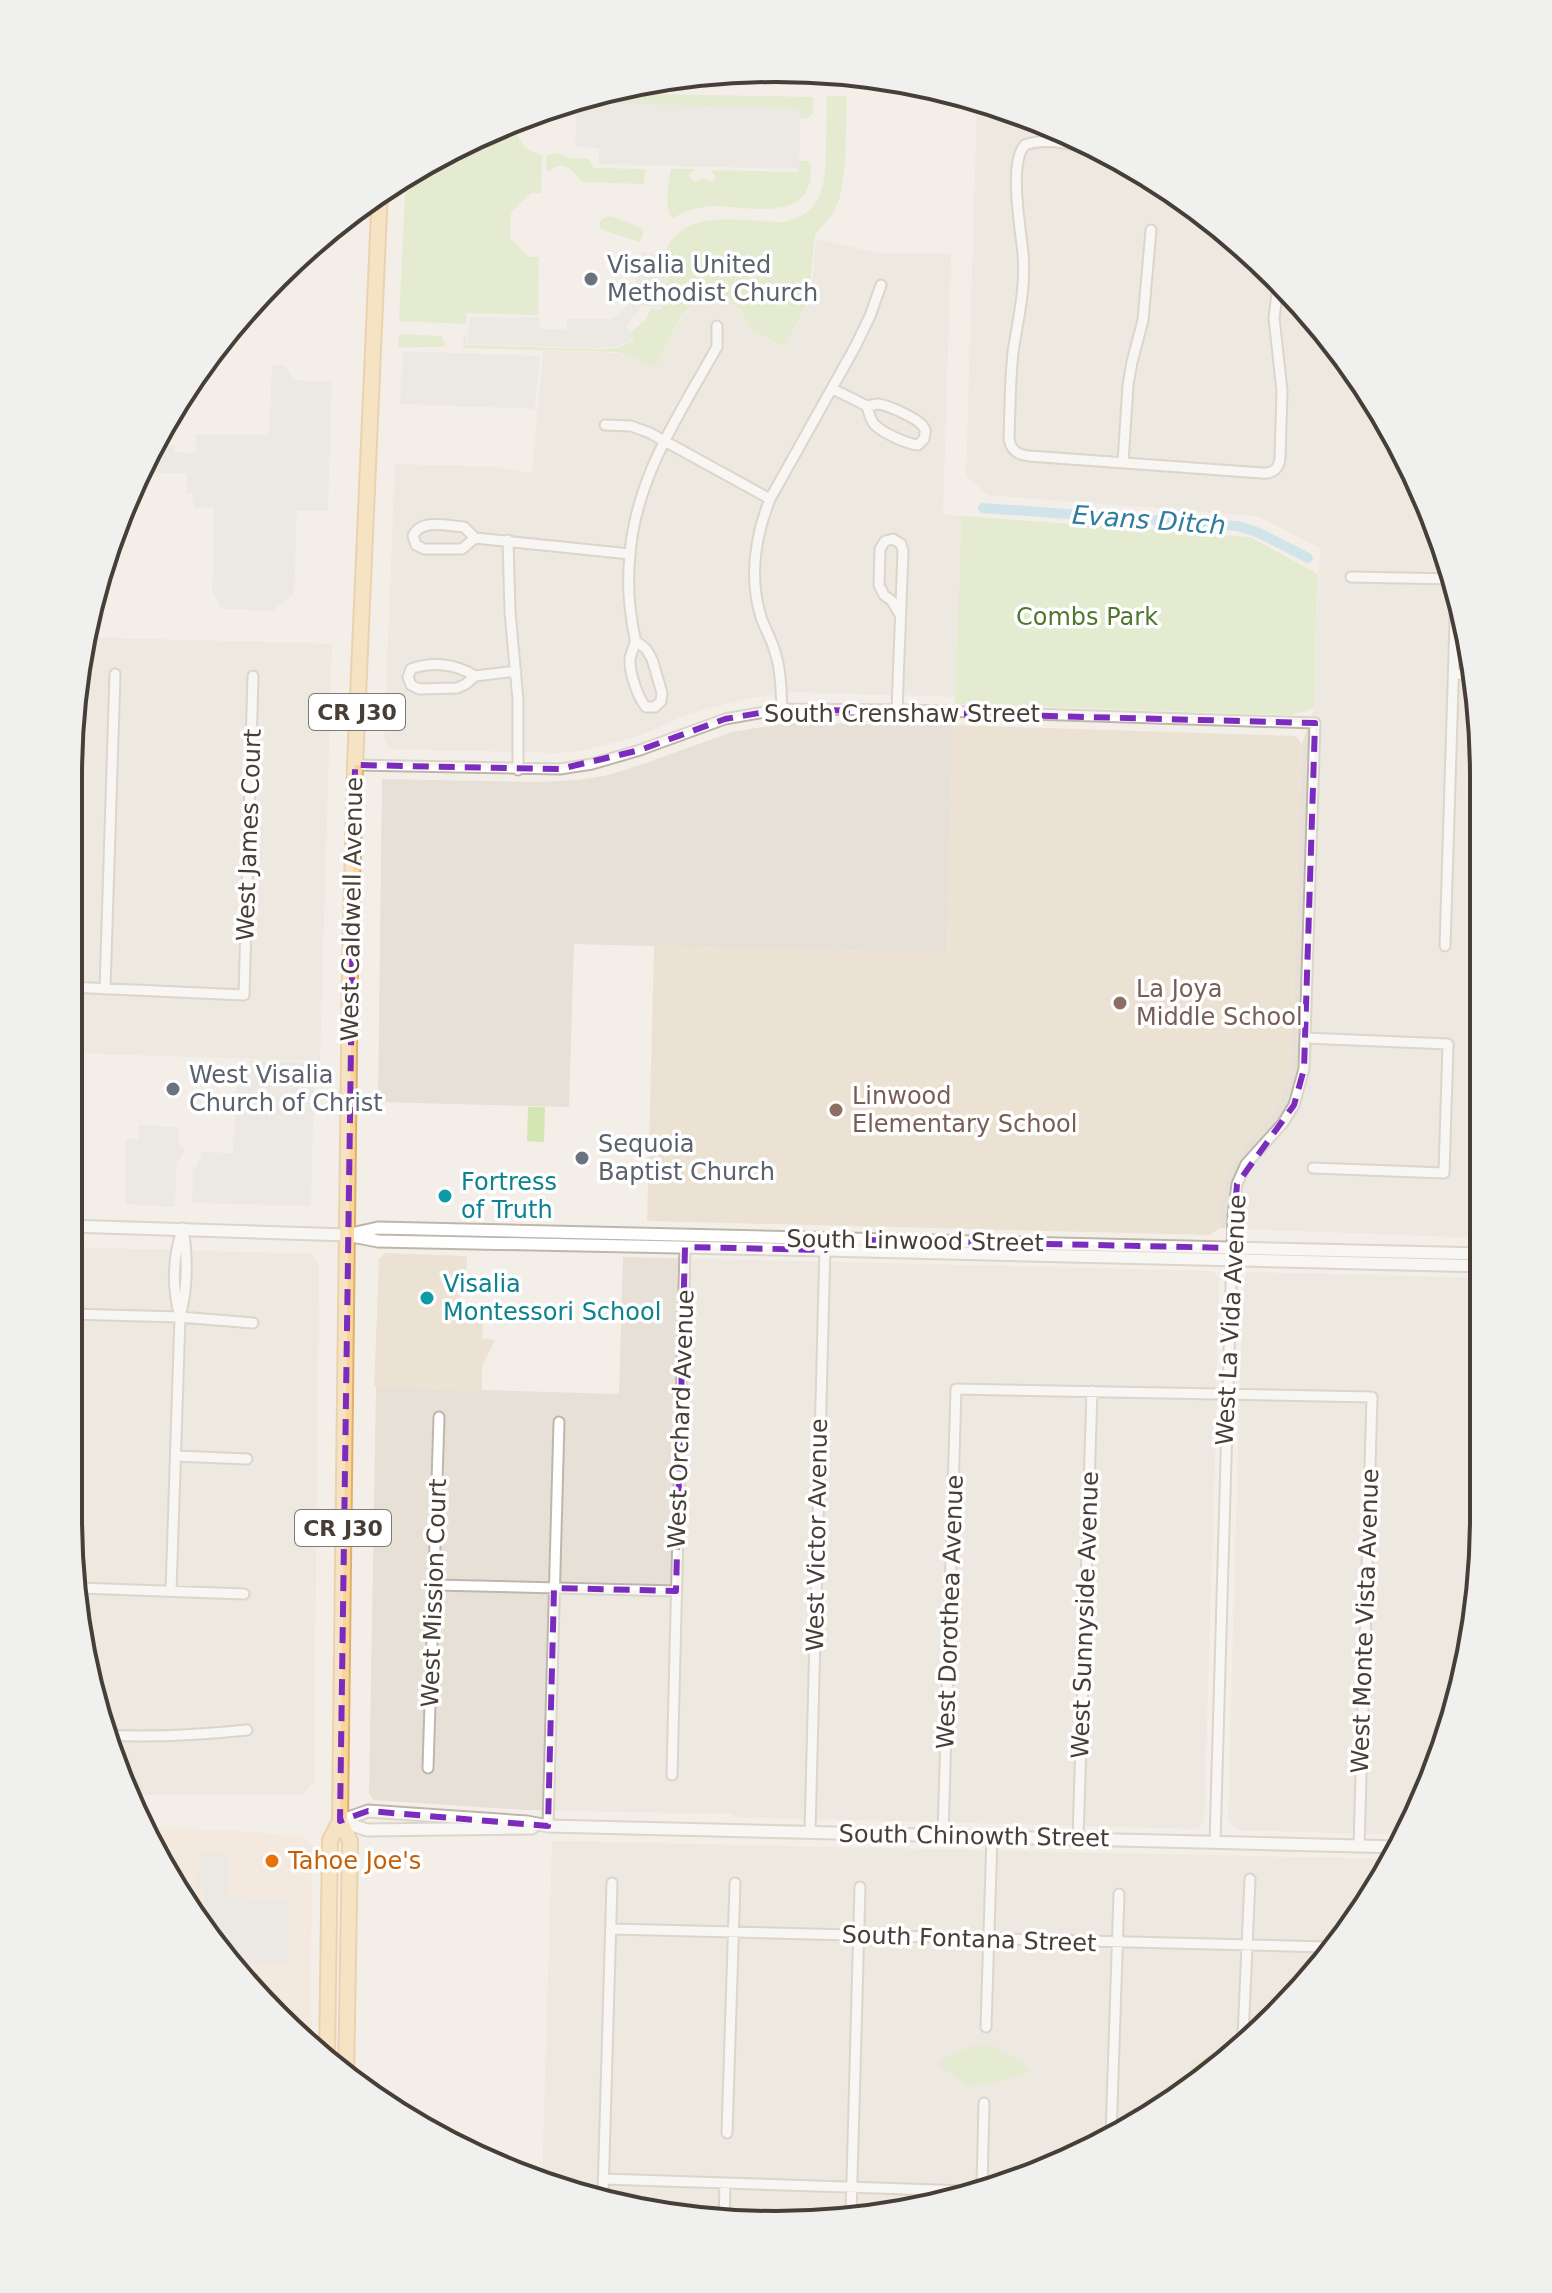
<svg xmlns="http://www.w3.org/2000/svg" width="1552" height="2293" font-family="'DejaVu Sans',sans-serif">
<rect width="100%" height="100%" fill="#f3efe8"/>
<path fill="#e7e0d7" d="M977,101L1047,122L1169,187L1276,275L1364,382L1430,505L1470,637L1484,776V1238L1219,1228L1220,1204L1228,1172L1246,1143L1275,1112L1288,1082L1291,1066L1302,744L1314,708L1320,548L1257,516L988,495L966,476Z
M816,239L883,254H951L943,515L962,516L956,697L795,692L745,699L710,708L681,717L639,736L581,751L559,753L390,749L384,740L395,464L497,467L532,473L543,351L619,353L655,367L683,315L700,300L721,297L738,308L752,331L784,348L809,302L812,286Z
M82,637L332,644L320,1061L70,1053L68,1104V776Z
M788,723L953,725L947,954L574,944L569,1107L378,1102L382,779L540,782L577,780L605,776L643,764L732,732Z
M68,1247L311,1254L319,1264L314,1782L302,1795H131L105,1744L68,1517Z
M623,1257L1213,1271L1219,1279L1215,1457L1204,1820L1198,1829L734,1817L733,1814L527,1810L374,1800L369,1793L376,1387L619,1394Z
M1247,1272L1484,1278V1517L1470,1655L1408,1835L1238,1830L1228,1820L1239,1410L1244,1279Z
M552,1841L1390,1859L1277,2017L1130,2130L915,2211L729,2223L542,2180Z"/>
<path fill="#f4e3d4" d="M146,1827L242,1831L303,1837L313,1846L310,1993L313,2045L188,1911Z"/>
<path fill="#ece2d3" d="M953,725L1296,736L1302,744L1291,1066L1288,1082L1275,1112L1246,1143L1228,1172L1220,1204L1219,1228L1211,1235L647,1221L654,946L947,954Z
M385,1253L467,1256L466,1283H461L460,1307L484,1316L482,1338L495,1340L482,1367V1390L374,1387L379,1259Z"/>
<path fill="#d4e6b3" d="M601,93L813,97V113L808,118L563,111L556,108Z
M827,96H847L845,166L840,197L834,212L815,235L808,302L784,347L752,331L739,308L720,296L700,299L682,315L655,367L619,352L463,348L464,336L466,337V345L599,349L617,348L634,341L630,333L646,319L651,308L660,310L672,258L664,256C680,205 743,222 784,222C825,213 825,182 826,147C826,130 827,113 827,96Z
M518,118C512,137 524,151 542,155L541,193H531L511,212L510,238L529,257H539L538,315L467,313L466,324L399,321L406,175L505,122Z
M559,153L569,158L588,159L595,168L645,169L644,184L582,182C573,172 567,161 553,168L552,171H546L547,155Z
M799,161H808L811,165C811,173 811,182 807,190C793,219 740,206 714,206C698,207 685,210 672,219C664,205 668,184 671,169H695L689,176L694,182L704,178L712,183L716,177L710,170L798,172Z
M611,216L639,227L644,231L640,242L602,230L599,226C600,219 604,217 611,216Z
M399,334L442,336L445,347H398Z
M962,516L1250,537L1318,574L1314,708L1291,715L955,704Z
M528,1107H545L544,1142L527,1141Z
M976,2044L982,2047L993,2046L1028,2067L1031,2071L992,2084L979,2083L971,2087L939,2065V2061Z
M1226,2044L1232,2052L1197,2079L1193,2077L1190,2067Z"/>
<path fill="#e5e2e0" d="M577,102L801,109L799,169L599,164V148L575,147Z
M643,252L672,258L659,309L643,305L626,326L634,340L616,347L599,348L466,344L470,317L539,318L540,329L567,330V319H612L629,304Z
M403,351L540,356L535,409L400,404Z
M272,365H284L295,380L332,382L328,511H297L294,594L272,611L221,609L212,591L214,508L194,507L193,493H186L187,474L138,472L141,462L154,445H175L174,452L195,453L196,434L269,435Z
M250,1061L305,1062L304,1087H314L311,1206L192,1203L193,1173L202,1152L233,1153L237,1077L249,1071Z
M138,1125L178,1127V1142L186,1149L177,1163L175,1207L125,1204L126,1139H138Z
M199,1853L229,1854L228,1897L290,1900L287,1965L237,1963L203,1927L204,1890H197Z"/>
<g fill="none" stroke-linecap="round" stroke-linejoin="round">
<path stroke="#a7d8ee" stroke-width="10" d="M983,508L1238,526L1259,533L1308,558"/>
<g stroke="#bfb6ab" stroke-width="13">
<path id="minor" d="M1104,152C1082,146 1047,136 1025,145C1008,162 1021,230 1023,254C1026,288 1018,319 1013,352C1010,381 1010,410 1009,439C1011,450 1017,455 1029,456L1262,473C1272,474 1279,469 1280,458L1282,391L1274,318L1279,278
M833,389L867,406
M878,404C888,405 916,418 922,425C927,430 925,432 924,439L918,445C907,444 883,433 875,425C870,420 869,413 867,406Z
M605,425L631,426L650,433L770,499
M1388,426V437H1394
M1123,462L1128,385L1132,362L1143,320L1151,230
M475,538L462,549H424L416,545L413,536C421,518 447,526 464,527L475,538L630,554
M508,540L510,612L518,700V770
M1351,577L1453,579
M636,641L646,649L652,659L662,693L661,701L655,707H646C638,698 630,674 630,662C629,654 636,647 635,639C635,633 632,627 632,621C628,599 628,575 630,554C636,477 680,413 717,347V326
M1454,674L1474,675
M475,676C456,664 432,661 411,669L408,677L411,685L419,689L457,688L466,684L475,676L516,671
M782,709C781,690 781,670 775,652C772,640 765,629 761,617C749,578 755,537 770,499L855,347L870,316L881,285
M897,710L903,551L901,544L893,539L885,541L880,549L879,585L884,595L892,601L899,613
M355,765L560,769L592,764L640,750L725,719L782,709L906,710L1315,723L1304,1069L1294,1105L1283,1123L1246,1164L1237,1184L1233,1216L1215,1842
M1445,946L1456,589
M68,987L244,995L253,676
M105,989L115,674
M1306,1038L1448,1044L1444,1173L1313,1168
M179,1313C172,1285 173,1257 182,1230
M68,1314L180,1317L253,1323
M176,1456L247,1459
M435,1585L676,1591
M80,1588L244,1594
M171,1591L180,1317C188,1287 188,1259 183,1228
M104,1735C152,1738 199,1735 247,1730
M428,1768L439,1417
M672,1775L685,1247
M548,1826L559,1422
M810,1832L825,1246
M943,1835L956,1389L1372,1397L1359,1846
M1078,1838L1092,1391
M611,1929L1327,1947
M986,2027L992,1836
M1243,2037L1250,1879
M727,2133L735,1883
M1111,2137L1119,1894
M603,2179L968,2191
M982,2186L984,2103
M603,2194L612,1883
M851,2215L860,1887
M724,2222L725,2183"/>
</g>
<g stroke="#bfb6ab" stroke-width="15">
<path id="tertiary" d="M68,1226L347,1235L378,1241L825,1250L1484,1266
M351,1234L378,1228L1484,1254
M340,1821L368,1811L527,1822L548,1826L1399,1847
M340,1821L367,1830L532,1828"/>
</g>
<g stroke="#d1bd99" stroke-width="16">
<path id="secondary" d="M709,75L873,78"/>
</g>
<g stroke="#dfb06a" stroke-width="18">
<path id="primary" d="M327,2060L330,1840L340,1821
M346,2079L350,1841L340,1821L350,971L355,765L380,189"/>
</g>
<use href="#minor" stroke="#fff" stroke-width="9"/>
<use href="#tertiary" stroke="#fff" stroke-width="11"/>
<use href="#secondary" stroke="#fcebc9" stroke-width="12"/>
<use href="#primary" stroke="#fad59a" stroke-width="14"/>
</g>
<path d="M0 0H1552V2293H0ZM782,709L1315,723L1304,1069L1294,1105L1237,1184L1232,1248L824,1239L825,1250L685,1247L676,1591L554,1588L548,1826L368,1811L340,1821L355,765L560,769L640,750L725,719Z" fill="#f3efe8" fill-opacity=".55" fill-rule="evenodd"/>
<path fill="none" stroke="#7b2cbf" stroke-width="6" stroke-dasharray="16 10" stroke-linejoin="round" d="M782,709L1315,723L1304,1069L1294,1105L1237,1184L1232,1248L824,1239L825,1250L685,1247L676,1591L554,1588L548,1826L368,1811L340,1821L355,765L560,769L640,750L725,719Z"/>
<g fill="#6b7280" stroke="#fff" stroke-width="3">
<circle cx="591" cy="279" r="8"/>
<circle cx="173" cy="1089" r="8"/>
<circle cx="582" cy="1158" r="8"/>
</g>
<g fill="#8d6e63" stroke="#fff" stroke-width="3">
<circle cx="1120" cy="1003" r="8"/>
<circle cx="836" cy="1110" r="8"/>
</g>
<g fill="#0f9aa8" stroke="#fff" stroke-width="3">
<circle cx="445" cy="1196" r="8"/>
<circle cx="427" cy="1298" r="8"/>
</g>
<circle fill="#e8710a" stroke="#fff" stroke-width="3" cx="272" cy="1861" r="8"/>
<g text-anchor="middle" stroke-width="7" stroke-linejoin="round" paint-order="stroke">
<g fill="#fff" stroke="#7e7973" stroke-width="2">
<rect x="309" y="694" width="96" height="36" rx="6"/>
<rect x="295" y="1510" width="96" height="36" rx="6"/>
</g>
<g font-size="22" font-weight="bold" fill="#473f37">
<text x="357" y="720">CR J30</text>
<text x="343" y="1536">CR J30</text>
</g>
<g font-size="24" fill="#5b616d" stroke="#fff" text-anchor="start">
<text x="607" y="273">Visalia United<tspan x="607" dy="28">Methodist Church</tspan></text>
<text x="189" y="1083">West Visalia<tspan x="189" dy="28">Church of Christ</tspan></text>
<text x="598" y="1152">Sequoia<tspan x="598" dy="28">Baptist Church</tspan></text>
</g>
<g font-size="24" fill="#50772c" stroke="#fff">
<text x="1087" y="625">Combs Park</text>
</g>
<g font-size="24" fill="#473f37" stroke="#fff">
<text x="902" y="722">South Crenshaw Street</text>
<text transform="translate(249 835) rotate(-88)" y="8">West James Court</text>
<text transform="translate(352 909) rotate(-89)" y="8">West Caldwell Avenue</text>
<text transform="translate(915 1241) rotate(1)" y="8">South Linwood Street</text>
<text transform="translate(1231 1320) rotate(-87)" y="8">West La Vida Avenue</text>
<text transform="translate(681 1419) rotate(-88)" y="8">West Orchard Avenue</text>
<text transform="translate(817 1535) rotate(-89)" y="8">West Victor Avenue</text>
<text transform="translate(434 1593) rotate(-88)" y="8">West Mission Court</text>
<text transform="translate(950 1612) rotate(-88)" y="8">West Dorothea Avenue</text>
<text transform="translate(1085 1615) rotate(-88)" y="8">West Sunnyside Avenue</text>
<text transform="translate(1365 1621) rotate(-88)" y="8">West Monte Vista Avenue</text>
<text transform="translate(974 1836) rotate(1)" y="8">South Chinowth Street</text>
<text transform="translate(969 1939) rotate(2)" y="8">South Fontana Street</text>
</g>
<g font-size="24" fill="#785e54" stroke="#fff" text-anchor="start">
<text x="1136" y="997">La Joya<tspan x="1136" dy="28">Middle School</tspan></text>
<text x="852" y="1104">Linwood<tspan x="852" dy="28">Elementary School</tspan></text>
</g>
<g font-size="24" fill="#0d838f" stroke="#fff" text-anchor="start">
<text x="461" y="1190">Fortress<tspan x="461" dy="28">of Truth</tspan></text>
<text x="443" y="1292">Visalia<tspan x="443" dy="28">Montessori School</tspan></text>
</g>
<g font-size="24" fill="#c56008" stroke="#fff" text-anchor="start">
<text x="288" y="1869">Tahoe Joe's</text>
</g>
<g font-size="26" font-style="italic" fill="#307c9f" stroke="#fff">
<text transform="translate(1149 520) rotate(4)" y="9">Evans Ditch</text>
</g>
</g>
<path d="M0 0H1552V2293H0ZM776 82H776A694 694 0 0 1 1470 776V1517A694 694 0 0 1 776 2211H776A694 694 0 0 1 82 1517V776A694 694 0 0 1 776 82Z" fill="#f0f0ef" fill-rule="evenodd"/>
<path fill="none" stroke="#473f37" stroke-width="4" d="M776 82H776A694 694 0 0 1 1470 776V1517A694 694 0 0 1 776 2211H776A694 694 0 0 1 82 1517V776A694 694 0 0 1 776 82Z"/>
</svg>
